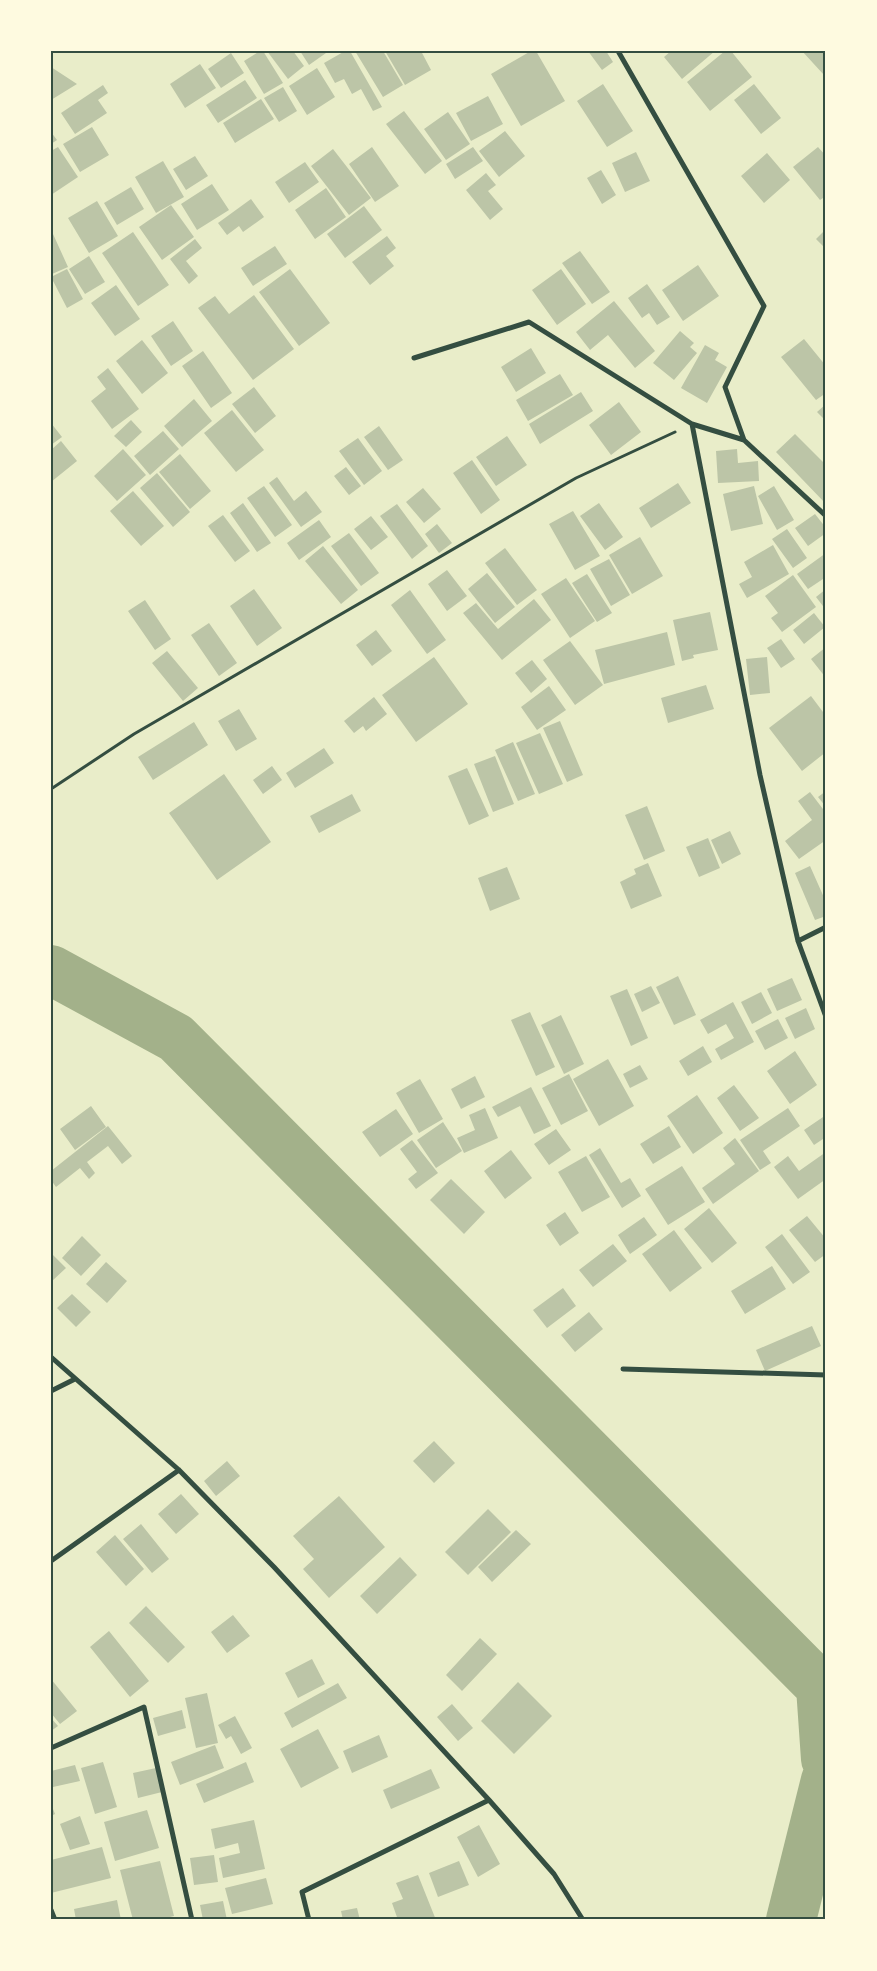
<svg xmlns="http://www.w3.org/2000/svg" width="877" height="1971" font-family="'PT Sans',sans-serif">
<rect width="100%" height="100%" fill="#e9edc9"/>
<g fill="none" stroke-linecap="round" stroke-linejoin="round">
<path stroke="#a3b18a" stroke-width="50" d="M51,970L176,1038L821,1687L826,1759
M791,1920L826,1780"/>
</g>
<path fill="#bcc5a7" d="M260,51H263L283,83L264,94L244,61Z
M267,51H293L304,66L288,79Z
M300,51H325L326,53L309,65Z
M345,51H350L382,107L373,111L361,89L352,94L344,79L335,83L324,63Z
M355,51H383L403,85L383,97Z
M385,51H421L431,70L405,85Z
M531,51H536L565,101L521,126L491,74Z
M588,51H606L613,62L602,70Z
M671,51H715L682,79L664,57Z
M725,51H731L752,77L710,111L687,82Z
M802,51H826V73L824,75Z
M231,53L244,73L221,88L208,69Z
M200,64L216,88L185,108L170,84Z
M51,67L77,84L51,100Z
M317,68L335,97L307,115L289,86Z
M245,80L257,98L218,123L206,105Z
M603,84L633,131L607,147L577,101Z
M754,84L781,118L761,134L734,100Z
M103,85L108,93L98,100L107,113L75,134L61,113Z
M283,87L297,111L279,122L264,98Z
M488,96L503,124L471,141L456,113Z
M261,99L274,119L235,143L223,123Z
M404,111L442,161L425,174L386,124Z
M448,112L470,144L446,160L424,129Z
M92,127L109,155L80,172L63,144Z
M505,131L525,156L499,177L479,151Z
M51,132L57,140L51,144Z
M58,147L78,177L51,195V151Z
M372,147L399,186L375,202L349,164Z
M473,147L483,161L455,179L446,164Z
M818,147L826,156V196L820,200L793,167Z
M333,149L371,198L349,215L311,166Z
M636,152L650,181L625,192L612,163Z
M767,153L790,180L764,203L741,176Z
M195,156L208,176L186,190L173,169Z
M163,161L184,197L156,213L135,177Z
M305,162L319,182L289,203L275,182Z
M601,170L616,195L602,204L587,178Z
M486,173L496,185L488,191L503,209L490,220L466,190Z
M212,184L229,210L197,230L181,204Z
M131,187L144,209L117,225L104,203Z
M326,188L346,217L315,239L295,210Z
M251,199L264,217L243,232L239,226L227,235L218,223Z
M97,201L118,236L89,253L68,218Z
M171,205L194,237L162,260L139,227Z
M364,206L382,230L345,258L327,234Z
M826,229V249L816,239Z
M133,232L169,285L138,306L102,253Z
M53,234L68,267L52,274L51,235Z
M387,236L396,248L386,256L394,266L370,285L352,262Z
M195,239L202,248L186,261L198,276L189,284L170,259Z
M275,246L287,264L253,286L241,268Z
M580,251L610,292L592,304L562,263Z
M89,256L105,282L85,294L69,269Z
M698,265L719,296L683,321L662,290Z
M67,269L83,299L67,308L51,277Z
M290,269L330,323L299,346L259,292Z
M561,269L586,304L557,325L532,290Z
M647,284L670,317L657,325L649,313L642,318L628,298Z
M116,285L140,319L115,336L91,303Z
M254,295L294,349L253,380L198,308L215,296L229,314Z
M614,301L655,351L635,368L608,335L590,350L576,332Z
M173,321L193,351L171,366L151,336Z
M680,331L694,343L690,347L697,353L674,380L653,363Z
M804,339L826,366V393L816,400L781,357Z
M142,340L168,373L142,394L116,361Z
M705,345L719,353L715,360L727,367L707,403L681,388Z
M531,348L546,373L516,392L501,367Z
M203,351L232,393L211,408L182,366Z
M108,368L139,409L112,429L91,401L106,389L97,377Z
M560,374L573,395L528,421L516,400Z
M254,387L276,416L255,433L232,404Z
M581,392L593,411L540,444L529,424Z
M194,399L212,421L182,447L164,426Z
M619,402L641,432L611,455L589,425Z
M826,404V421L817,412Z
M232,410L264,450L236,472L204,433Z
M131,420L142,432L126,447L114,436Z
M51,423L62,437L51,445Z
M379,426L403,460L388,470L364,437Z
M163,431L179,449L150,475L134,456Z
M795,434L826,465V504L776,452Z
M507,436L527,465L496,486L476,457Z
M358,438L382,471L364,485L339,451Z
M61,441L77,461L51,482V450Z
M123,449L146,475L117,501L94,476Z
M737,449L738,463L758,461L759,481L718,483L716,451Z
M180,454L211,491L190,509L159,472Z
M472,460L500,500L481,514L453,473Z
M346,467L361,486L349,495L334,476Z
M157,473L190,512L173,527L140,488Z
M277,477L294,501L306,491L322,512L301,527L269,483Z
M678,483L691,503L651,528L639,508Z
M264,486L292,525L275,537L247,498Z
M754,486L763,524L731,531L723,494Z
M774,486L794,520L777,530L758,496Z
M423,488L441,509L424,523L406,502Z
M133,491L164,526L141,546L110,511Z
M243,503L271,543L257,552L230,513Z
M599,503L623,537L605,550L580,516Z
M397,504L428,546L412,559L380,516Z
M573,511L600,556L575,570L549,524Z
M815,514L826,528V533L808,546L795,528Z
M223,515L250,551L235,562L208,526Z
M371,516L388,537L371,550L354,529Z
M319,520L331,537L299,560L287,543Z
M437,524L452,543L439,553L425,534Z
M787,529L807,558L793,568L772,539Z
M349,533L379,573L361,586L331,546Z
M640,537L663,576L632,594L609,555Z
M773,545L789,574L747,598L739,584L752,577L744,562Z
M323,546L358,590L341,604L305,561Z
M505,548L537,590L517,605L485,563Z
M826,553V577L808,589L797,574Z
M609,559L630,595L611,606L590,569Z
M447,570L467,596L447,611L428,584Z
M487,573L515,607L495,623L468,589Z
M587,574L612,613L597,622L572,583Z
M793,575L816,607L782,632L771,618L778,613L765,596Z
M566,578L595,621L570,638L541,594Z
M254,589L282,628L257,646L230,606Z
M826,589V610L816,597Z
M410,590L446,640L427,654L391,605Z
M534,599L551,620L502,660L463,613L476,603L498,629Z
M145,600L171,639L155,650L128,611Z
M710,612L718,650L693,655L694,658L682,661L673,620Z
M814,613L825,627L804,644L793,630Z
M209,623L237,663L219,676L191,635Z
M376,630L392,651L372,666L356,645Z
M667,632L675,665L604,684L595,650Z
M781,639L795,659L781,668L767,648Z
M570,641L603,685L575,705L543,660Z
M826,647V678L811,659Z
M167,651L198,688L183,701L152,663Z
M434,657L468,704L416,742L382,695Z
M767,657L770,693L750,695L746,659Z
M532,660L547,679L531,693L515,673Z
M706,685L714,709L668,723L661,698Z
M549,686L566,710L537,730L521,707Z
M811,696L826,716V752L802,771L769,728Z
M374,697L387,714L366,731L363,726L354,733L344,721Z
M239,709L257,739L236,751L218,721Z
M560,721L583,775L567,782L543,728Z
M194,722L208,745L153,780L138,757Z
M540,733L563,784L539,794L516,743Z
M513,742L535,794L518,801L495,750Z
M324,748L334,763L295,788L286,773Z
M495,756L514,804L493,812L474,764Z
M272,766L282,780L263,794L253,780Z
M467,768L489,816L469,825L448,776Z
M224,774L271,842L217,880L169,813Z
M826,791V807L818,797Z
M810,792L826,813V840L799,859L785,841L812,820L798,801Z
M352,794L361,811L319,833L310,816Z
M647,806L665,851L644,860L625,815Z
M730,831L741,854L722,864L711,840Z
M708,838L720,868L699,877L686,847Z
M648,863L662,896L631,909L620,882L636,874L634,869Z
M810,866L826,902V916L815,920L795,873Z
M507,867L520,899L490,911L478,878Z
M678,976L696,1015L674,1025L656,987Z
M792,978L802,1000L777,1011L767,989Z
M651,986L660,1003L642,1012L634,994Z
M627,989L648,1038L631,1046L610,996Z
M761,992L772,1013L752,1024L741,1002Z
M733,1002L754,1042L721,1060L715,1049L734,1038L726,1024L708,1034L700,1020Z
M806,1008L815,1029L795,1039L785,1018Z
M530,1012L555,1067L536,1076L511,1020Z
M561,1015L584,1064L564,1074L541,1025Z
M778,1019L788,1038L765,1050L755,1031Z
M703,1046L712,1062L688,1076L679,1061Z
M795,1051L817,1085L790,1104L767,1071Z
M608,1059L634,1106L599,1126L573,1079Z
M640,1065L648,1079L630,1088L623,1074Z
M569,1074L588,1111L561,1125L542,1088Z
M475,1076L485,1097L461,1109L451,1089Z
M420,1079L443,1119L419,1133L396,1093Z
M734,1085L759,1118L740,1131L717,1098Z
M531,1087L551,1126L534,1134L520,1106L498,1117L492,1107Z
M697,1095L723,1133L693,1154L667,1116Z
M91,1106L106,1127L75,1150L60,1129Z
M485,1108L498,1138L464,1153L457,1138L475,1130L469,1115Z
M788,1108L800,1126L763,1151L771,1163L760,1170L740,1140Z
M396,1109L413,1134L380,1157L362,1132Z
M826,1115V1137L814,1145L804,1130Z
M443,1122L462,1151L436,1168L417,1140Z
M108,1126L132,1156L122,1164L108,1146L87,1162L95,1173L89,1179L80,1168L56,1187L51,1180V1171Z
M669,1126L681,1147L653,1164L640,1144Z
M556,1129L571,1150L549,1165L534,1144Z
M735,1138L759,1171L713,1204L702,1188L735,1164L723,1148Z
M412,1140L438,1173L416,1189L408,1179L417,1172L400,1149Z
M600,1148L621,1183L630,1178L641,1196L622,1208L589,1155Z
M511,1150L532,1178L505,1199L484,1171Z
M826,1152V1179L798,1199L774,1167L788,1156L799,1171Z
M586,1156L610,1197L582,1212L558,1172Z
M682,1166L705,1202L668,1225L645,1189Z
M451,1179L485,1212L464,1234L430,1200Z
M709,1208L737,1243L712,1263L684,1229Z
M565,1212L579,1233L560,1246L546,1225Z
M807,1216L826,1239V1254L815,1262L789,1230Z
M644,1217L657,1235L630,1254L618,1235Z
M674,1230L702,1268L670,1292L642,1254Z
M782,1234L810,1272L793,1284L765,1247Z
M82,1236L101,1255L81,1276L62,1258Z
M613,1244L627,1261L593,1287L579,1270Z
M51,1253L66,1268L51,1282Z
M106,1262L127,1281L107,1303L86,1284Z
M772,1266L786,1289L745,1314L731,1291Z
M563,1288L576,1306L547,1328L533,1310Z
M72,1294L91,1312L76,1327L57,1308Z
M589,1312L603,1329L575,1352L561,1335Z
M812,1326L821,1346L765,1371L756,1350Z
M434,1441L455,1463L434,1483L413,1461Z
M227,1461L240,1476L216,1496L204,1481Z
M181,1494L199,1514L176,1534L158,1514Z
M339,1496L385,1547L329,1598L303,1569L314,1559L293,1536Z
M488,1509L511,1532L468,1575L445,1552Z
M141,1524L169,1559L152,1573L123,1539Z
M516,1530L531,1544L492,1582L478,1567Z
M115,1535L144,1569L126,1586L96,1552Z
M400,1557L417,1575L377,1614L360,1596Z
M146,1606L185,1647L168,1663L129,1623Z
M233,1615L250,1636L227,1653L211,1632Z
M109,1631L149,1681L130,1697L90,1647Z
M480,1638L497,1654L462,1691L446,1675Z
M312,1659L325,1684L298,1698L285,1673Z
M51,1679L77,1711L60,1724L51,1713Z
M518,1682L552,1716L514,1754L481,1721Z
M338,1683L347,1698L292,1728L284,1713Z
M207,1693L218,1743L196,1748L185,1698Z
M452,1704L473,1728L458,1741L437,1717Z
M182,1710L186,1728L158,1736L153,1718Z
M235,1716L252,1748L241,1754L231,1736L226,1739L218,1725Z
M51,1718L58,1726L51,1731Z
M318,1729L339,1768L301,1788L280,1749Z
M379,1735L388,1757L352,1773L343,1751Z
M215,1745L224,1768L180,1785L171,1762Z
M103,1762L117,1807L95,1814L81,1768Z
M246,1762L254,1782L204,1803L196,1784Z
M75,1765L80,1781L53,1787L51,1771Z
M156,1768L162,1792L138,1798L133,1773Z
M431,1769L440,1788L391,1809L383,1790Z
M51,1804L55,1814L51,1816Z
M147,1810L159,1848L115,1861L104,1822Z
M80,1816L90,1844L70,1850L60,1824Z
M254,1820L265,1869L223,1878L219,1858L240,1853L238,1843L215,1849L211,1829Z
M479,1825L500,1864L478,1877L457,1837Z
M102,1847L111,1878L51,1893V1860Z
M214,1855L218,1882L194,1885L190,1858Z
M160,1861L174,1916L157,1920H133L120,1870Z
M459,1861L469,1885L438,1897L429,1873Z
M418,1875L436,1920H398L392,1903L403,1899L396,1883Z
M266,1878L273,1904L232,1914L225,1888Z
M117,1900L121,1920H76L74,1909Z
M223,1901L227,1920H203L200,1905Z
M357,1908L360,1920H343L341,1911Z"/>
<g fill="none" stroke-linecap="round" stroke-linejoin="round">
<path stroke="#344e41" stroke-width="3" d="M51,789L134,734L576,478L675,432"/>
<path stroke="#344e41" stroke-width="5" d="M618,51L764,306L725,387L744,440
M414,358L529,322L692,424L744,440L826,516
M692,424L760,775L798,941L826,1017
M798,941L826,927
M51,1357L179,1470L274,1567L489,1800L554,1874L583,1920
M623,1369L826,1375
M51,1391L75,1379
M51,1561L179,1470
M51,1748L144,1707L192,1920
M51,1910L55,1920
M309,1920L302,1892L489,1800"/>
</g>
<rect width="877" height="1971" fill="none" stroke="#fefae0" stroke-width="105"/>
<rect x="52" y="52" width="772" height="1866" fill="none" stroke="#344e41" stroke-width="2"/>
</svg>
